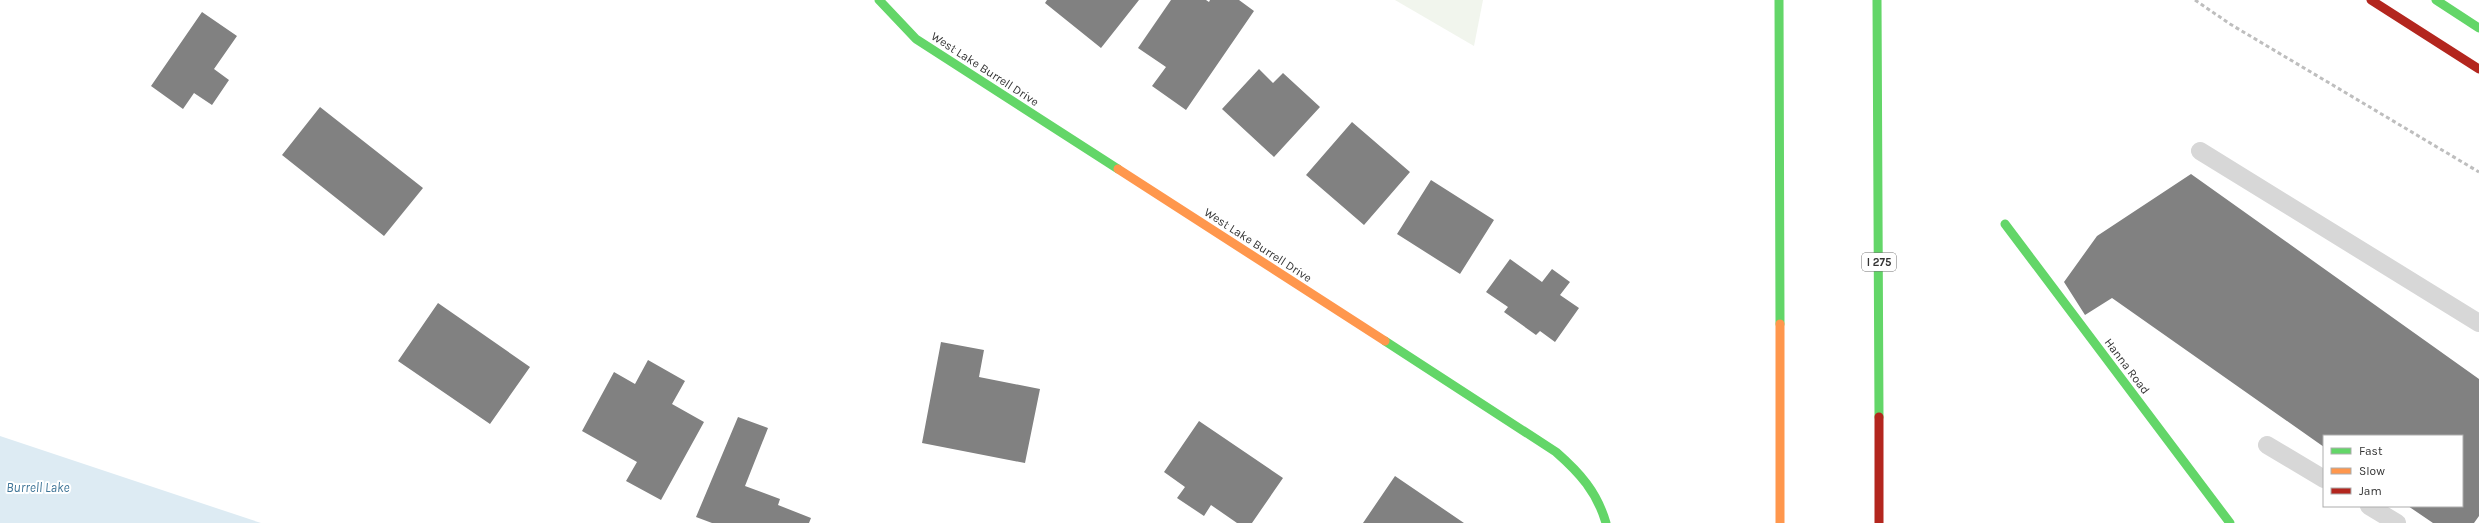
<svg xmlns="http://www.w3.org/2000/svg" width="2479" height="523" font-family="Karla,sans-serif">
<rect width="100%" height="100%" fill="#fff"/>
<path fill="#f1f5ed" d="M1395,0H1483L1474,46Z"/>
<path fill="#ddebf3" d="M0,436L261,523H0Z"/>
<path fill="#818181" d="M1047,0H1139L1101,48L1045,3Z
M1171,0H1206L1209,2L1210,0H1239L1254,11L1186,110L1152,86L1166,67L1138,48Z
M202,12L237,36L214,69L229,80L212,105L194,93L183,109L151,86Z
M1259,69L1273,83L1283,73L1320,107L1274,157L1222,109Z
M320,107L423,188L384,236L282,155Z
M1352,122L1410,172L1364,225L1306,175Z
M2191,174L2479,379V516L2474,523H2433L2408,506H2462V436H2324V447L2112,298L2085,315L2064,282L2097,236Z
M1431,180L1494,220L1460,274L1397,234Z
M1510,259L1542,282L1552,269L1570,282L1560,295L1579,308L1555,342L1540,331L1536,335L1504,312L1508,307L1486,292Z
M438,303L530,367L490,424L398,361Z
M941,342L984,350L979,377L1040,389L1025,463L922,443Z
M648,360L685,381L672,404L704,422L661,500L626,481L637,462L582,431L614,372L635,384Z
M738,417L768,428L745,486L780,499L778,505L811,518L809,523H712L696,517Z
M1199,421L1283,478L1252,523H1237L1211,505L1204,516L1177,498L1185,487L1164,472Z
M1395,476L1464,523H1363Z"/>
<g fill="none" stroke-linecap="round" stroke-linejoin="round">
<path stroke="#d7d7d7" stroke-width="18" d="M2200,151L2479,323
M2267,445L2324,479
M2369,506L2397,523"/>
<path stroke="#63d668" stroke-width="9" d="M879,0L916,39L1118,169
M1779,0L1780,324
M1877,0L1879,417
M2436,0L2479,28
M2005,224L2230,523
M1385,341L1556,452C1580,473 1597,492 1606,523"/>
<path stroke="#ff974d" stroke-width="9" d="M1118,169L1385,341
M1780,324V523"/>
<path stroke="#b3261e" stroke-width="9" d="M2371,0L2479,69
M1879,417V523"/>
<path stroke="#bebebe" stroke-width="3" stroke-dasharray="4 3" stroke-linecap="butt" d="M2195,0L2230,24L2479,172"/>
</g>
<g text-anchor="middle" stroke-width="4" stroke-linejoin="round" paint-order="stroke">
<rect fill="#fff" stroke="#707070" stroke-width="1" x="1862" y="253" width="34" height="18" rx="3"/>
<g font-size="11" font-weight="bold" fill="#333">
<text x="1879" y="266">I 275</text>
</g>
<g font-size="12" fill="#333" stroke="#fff">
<text transform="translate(985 69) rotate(33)" y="4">West Lake Burrell Drive</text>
<text transform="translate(1258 245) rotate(33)" y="4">West Lake Burrell Drive</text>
<text transform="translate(2127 366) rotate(53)" y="4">Hanna Road</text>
</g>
<g font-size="13" font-style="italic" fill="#3f7597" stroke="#fff">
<text x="38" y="492">Burrell Lake</text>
</g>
</g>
<rect x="2323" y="435" width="140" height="72" fill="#ffffff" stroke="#adadad"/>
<rect x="2331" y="448" width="20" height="6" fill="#63d668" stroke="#adadad"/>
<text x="2359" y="455" font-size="12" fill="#333333">Fast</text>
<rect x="2331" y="468" width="20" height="6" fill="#ff974d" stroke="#adadad"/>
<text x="2359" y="475" font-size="12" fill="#333333">Slow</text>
<rect x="2331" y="488" width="20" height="6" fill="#b3261e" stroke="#adadad"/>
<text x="2359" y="495" font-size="12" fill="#333333">Jam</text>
</svg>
